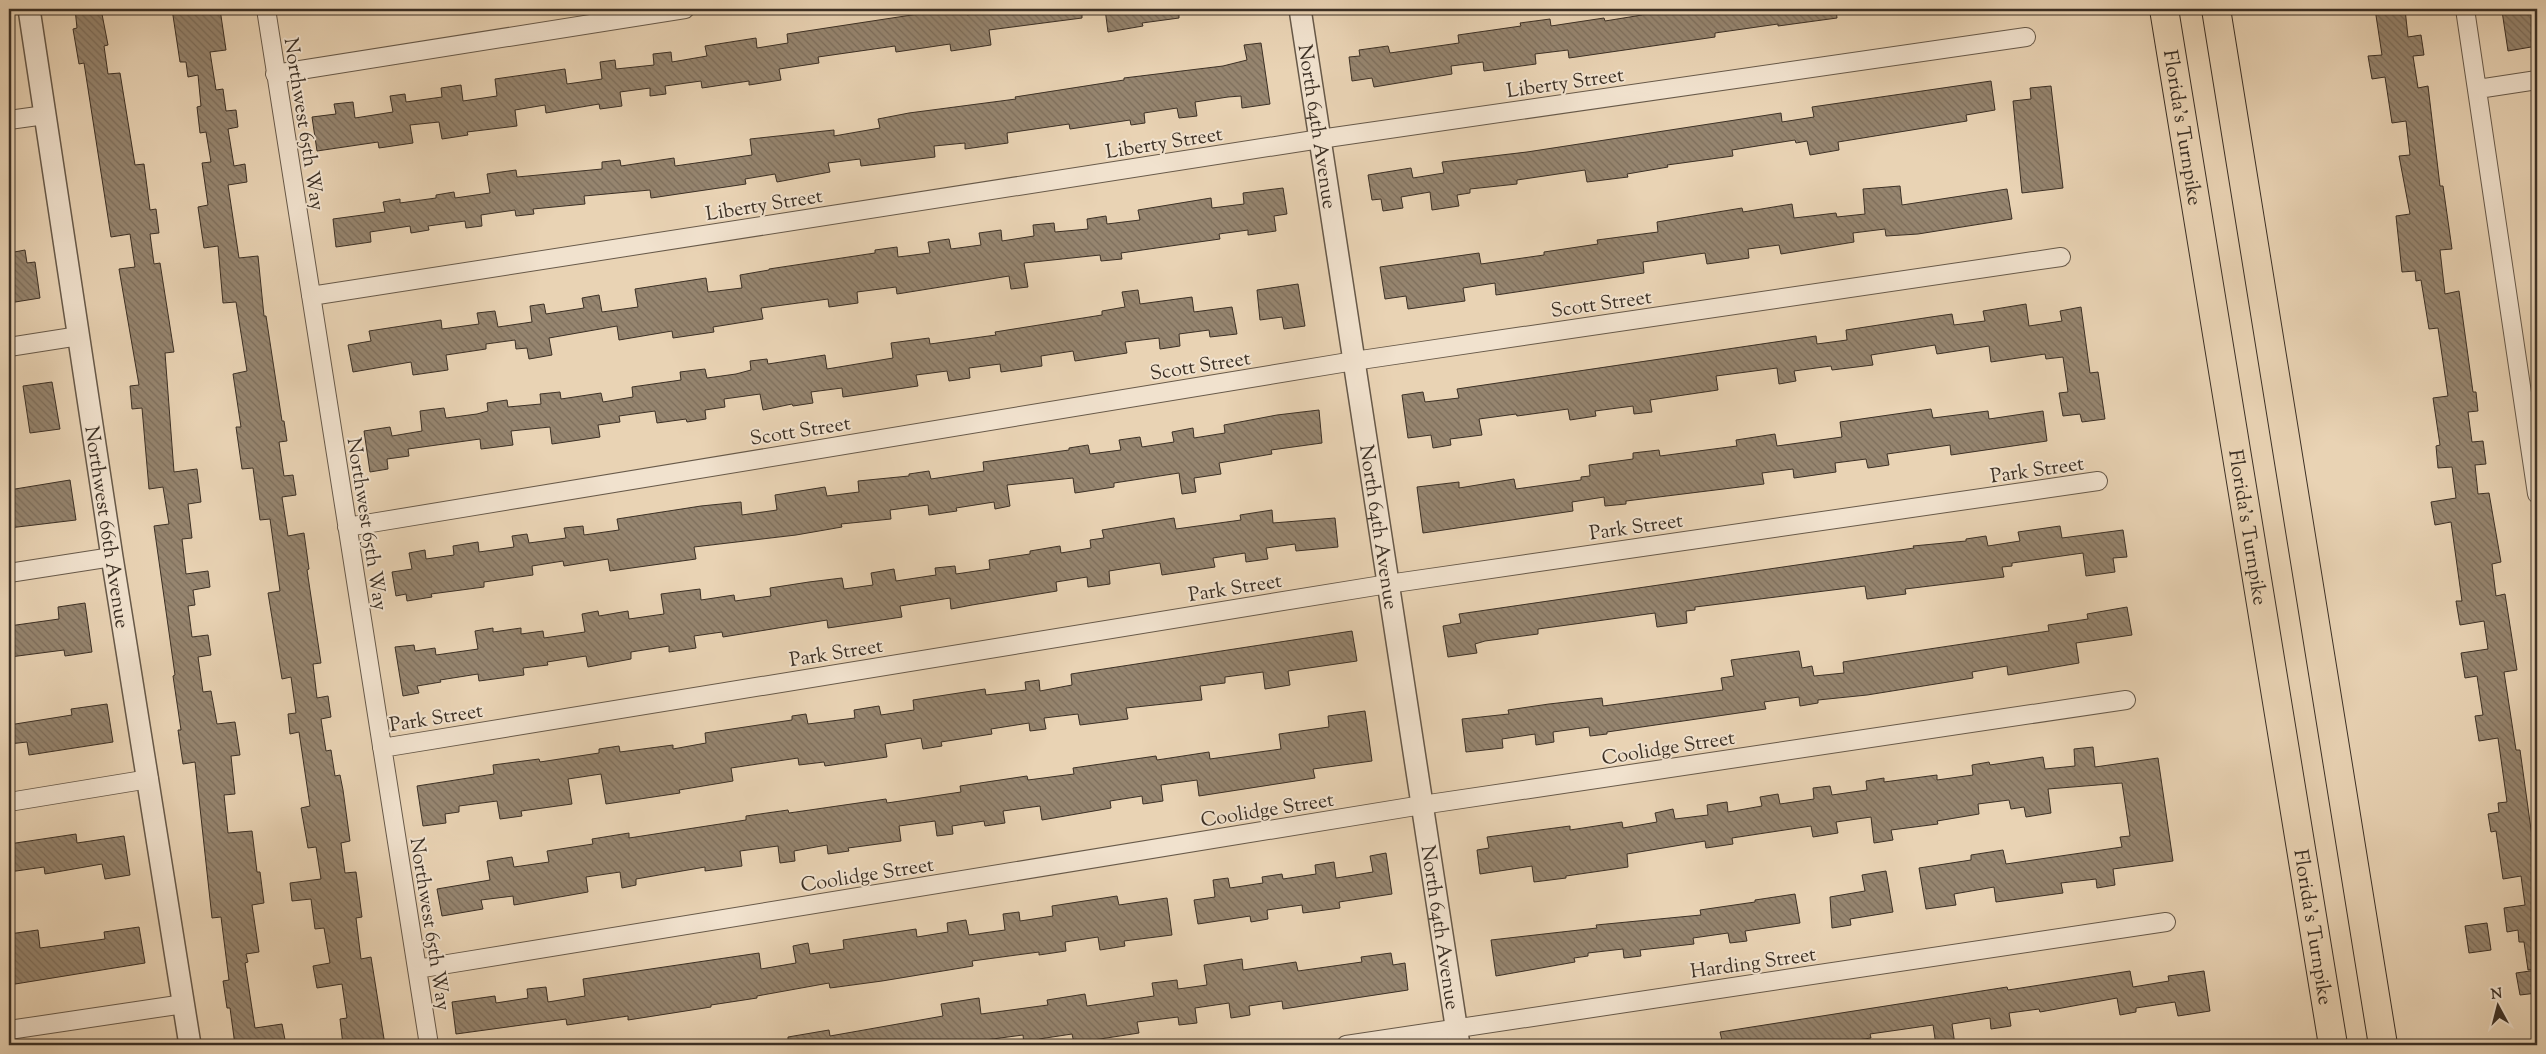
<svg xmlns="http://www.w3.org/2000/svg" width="2546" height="1054" font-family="'Sorts Mill Goudy',serif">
<defs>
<pattern id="building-back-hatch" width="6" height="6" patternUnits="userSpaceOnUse" patternTransform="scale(1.25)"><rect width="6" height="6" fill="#96856f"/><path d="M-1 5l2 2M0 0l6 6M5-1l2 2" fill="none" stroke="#7c6d5b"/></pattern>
</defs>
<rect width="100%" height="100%" fill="#e9d3b4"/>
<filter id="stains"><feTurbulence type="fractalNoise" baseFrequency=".004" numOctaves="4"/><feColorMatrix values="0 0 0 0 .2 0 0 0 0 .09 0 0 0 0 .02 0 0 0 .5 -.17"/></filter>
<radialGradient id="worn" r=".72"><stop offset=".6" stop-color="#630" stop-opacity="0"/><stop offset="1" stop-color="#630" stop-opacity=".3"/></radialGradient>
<path fill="url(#building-back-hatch)" stroke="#3c3025" d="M75,9H101L108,45L104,46L108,74L120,73L135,165L144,164L150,210L156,209L159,233L150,234L154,264L160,263L174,352L165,353L174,472L197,469L201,502L188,504L192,538L182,539L186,574L208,571L210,587L193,590L195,605L188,606L192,637L208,635L211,655L198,657L203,692L211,691L217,724L235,722L240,755L231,756L235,794L224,795L228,833L252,831L257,872H260L264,903L252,905L259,952L246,954L248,962L245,963L255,1028L282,1024L286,1045H235L230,1008H227L223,981L229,980L221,917L212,918L195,762L183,764L178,730H181L173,676L175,675L154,526L169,524L163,487L149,489L142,408L132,409L130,386L139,385L119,269L135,267L130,234L111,237L84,63L79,64L73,29L77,28Z
M172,9H220L226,50L210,52L216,90L223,89L226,111L236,110L238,127L228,129L234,166L245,164L247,182L228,185L239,258L258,256L264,316H266L282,421H284L287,441L279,442L284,476L293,475L296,495L282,497L288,536L304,533L309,569L307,570L321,663L313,664L317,698L328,696L331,717L321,719L326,751L331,750L335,776L340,775L343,790L350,841L341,843L345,873L356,872L362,917L356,918L361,959L371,957L385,1045H343L340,1019L347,1018L342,984L317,988L313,966L330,963L324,928L315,929L311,899L292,901L290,883L321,879L316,847L308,848L301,808L310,806L299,732L290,734L288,714L296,713L291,677L282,679L268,593L280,591L270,519L260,520L253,468L242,469L236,427H241L233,374L247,371L236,302L223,303L218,246L204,248L198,207L208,205L202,163L211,162L206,132L200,133L197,107L201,106L198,75L188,77L186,62H180Z
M951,9H966L967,15L998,9H1082V18L989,30L991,45L951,51L950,44L896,52L895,46L818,57L819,63L779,69L781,80L749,85V81L702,88L701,81L665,86L666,94L650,96V88L620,92L622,106L600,109L599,104L546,113L545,105L515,110L517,126L467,132L468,135L442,139L439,122L410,125L413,143L379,148L378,142L317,151L312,117L336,114L334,104L353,102L355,118L393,112L390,96L405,94L406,102L442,97L441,88L461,85L463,101L497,96L495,79L565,69L567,84L602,79L600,62L615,60L616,69L654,65L653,54L671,52L672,62L707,56L705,46L756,38L757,48L788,43L787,34Z
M1105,9H1179V18L1142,23L1143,26L1108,32Z
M1641,9H1836L1837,18L1778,26V24L1715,33V37L1569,58L1568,50L1535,54L1536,64L1484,71L1483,62L1451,66L1452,74L1374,87L1372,78L1352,81L1349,57L1360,56L1359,50L1388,46L1390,53L1459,43L1458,35L1521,26L1520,23L1550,19L1551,26L1604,18L1605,21L1642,15Z
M2375,9H2405L2408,37L2421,35L2424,55L2413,56L2418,88L2428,86L2440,186H2443L2452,249L2440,250L2445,294L2459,291L2473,392H2476L2478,411L2468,412L2472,442L2483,441L2486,464L2475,465L2478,494L2489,493L2501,562L2492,564L2496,596L2505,594L2517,670L2504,672L2516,750H2520L2534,851L2537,850V969L2528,970L2524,942H2519L2518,930L2507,932L2504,908L2525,905L2521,876L2503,879L2496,831L2491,832L2488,814L2499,812L2498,803L2507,802L2498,738L2479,741L2475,716L2483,715L2477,676L2465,678L2461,653L2488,649L2484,621L2460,625L2456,601H2462L2451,522L2435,525L2431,502L2456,498L2452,467L2438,468L2436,446L2440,445L2433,398L2448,396L2438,328L2429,329L2421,280L2416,281L2415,271L2402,272L2396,216L2410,214L2399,156L2410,155L2406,121L2392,123L2385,77L2372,79L2368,56L2382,55Z
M2514,9H2537V46L2508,51L2502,11Z
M1261,43L1270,104L1242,108L1241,96L1228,97L1195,102L1197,116L1179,118L1177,108L1144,113L1145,123L1131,125L1130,120L1070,129L1069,124L1007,133L1008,143L965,149V143L934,146L935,157L861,166L860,159L828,163L830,172L777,182L775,174L745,179L746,184L651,198L650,190L584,196L585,204L533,209L534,214L516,216L515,210L481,215L482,226L466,228L465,221L428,226L429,230L411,233L410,226L370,232L371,242L336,247L333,219L385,212L383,202L400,199V203L436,198V195L454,192L455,198L490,193L487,174L516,170L517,177L602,169V162L620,160L621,166L674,158L675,166L752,155L750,139L834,130V136L880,128L878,119L909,113L1016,99L1015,97L1124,80V78L1223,66L1247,60L1244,45Z
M1991,81L1995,110L1966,115L1967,121L1838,142L1839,150L1810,155L1807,141L1796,143L1795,140L1732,150L1733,156L1667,165L1668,167L1627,174L1628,177L1587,182L1585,170L1517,180V184L1470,189V193L1457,195L1459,206L1432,210L1430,192L1401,197L1403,208L1383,211L1381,199L1372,200L1368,175L1411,168L1413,178L1444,173L1442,162L1527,152L1781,113L1782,122L1814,117L1812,107Z
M2051,86L2063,188L2022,193L2013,101L2031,99L2030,88Z
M1900,186L1902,205L2007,189L2012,219L1918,234L1886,236L1885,229L1853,233L1854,242L1781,254L1779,245L1748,249L1749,258L1707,264L1705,253L1643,262L1644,273L1496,295L1495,283L1463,288L1465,301L1408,309L1406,296L1385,299L1380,267L1479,253L1481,264L1544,255V252L1598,244L1597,240L1658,232L1657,222L1742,208L1743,212L1792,204L1794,218L1836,213L1837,217L1865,214L1863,189Z
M1283,188L1287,214L1274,216L1276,231L1248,235V230L1219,234L1220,239L1121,253L1122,259L1101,261L1100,255L1024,263L1028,287L1011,289L1009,276L897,294L896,287L857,292L858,303L829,307L828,299L761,308L763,319L713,327L714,332L673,338L672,331L619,340L617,326L549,338L552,355L529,359L527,348L516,349L515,340L486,344V349L446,355L448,370L413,375L411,362L353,372L348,345L371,341L369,331L441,320L442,329L479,324L477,313L495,311L498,327L532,322L530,306L544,304L546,314L584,308L582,298L599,295L602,312L638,307L635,289L706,278L708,292L742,288L740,275L769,270V269L875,253V250L897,247L898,257L930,253L928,242L949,239L951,249L981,245L979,233L1001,230L1002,241L1034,236L1033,225L1054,223L1055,232L1088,229L1087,219L1106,216L1107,224L1140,220L1138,210L1211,198L1212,208L1244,204L1243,193Z
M25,250L27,263L35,262L40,298L9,303V253Z
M1298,284L1305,326L1284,329L1282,317L1260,320L1257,290Z
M1138,290L1140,304L1192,297L1194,312L1232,307L1237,334L1210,337L1209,330L1179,334L1180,346L1160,349L1159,338L1125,342L1127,353L1075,361L1073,351L1041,356L1042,366L1001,372L1000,364L969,368L970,378L949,381L947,371L916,375L918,386L843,397L842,388L811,392L813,403L793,406L792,404L763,410L760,394L724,399L725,407L705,410L706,419L687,422L686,419L657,423L655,411L619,416L620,422L598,425L600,437L552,444L550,427L511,431L513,445L481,449L480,439L408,449L409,456L387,459L388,469L370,472L364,431L390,427L392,436L422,431L420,411L444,408L446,418L477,414L488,411L487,403L507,400L508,407L541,404L540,394L560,392L561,399L601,393L603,402L633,397L632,387L681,380L680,372L705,369L707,378L736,374L751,370L750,361L767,359L768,364L825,355L827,369L893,358L891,343L929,338L930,344L996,335L995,332L1102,315V311L1125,307L1122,292Z
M2026,304L2029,326L2062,321L2060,311L2081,307L2090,373L2098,372L2105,419L2082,422L2080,414L2063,416L2059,393L2068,392L2063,357L2046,359L2045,354L1991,362L1989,346L1937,354L1935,345L1871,355L1873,365L1832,370L1831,366L1794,371L1796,381L1779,384L1777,368L1716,376L1718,390L1650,400L1652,412L1634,414L1633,406L1595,411L1596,416L1570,420L1568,409L1517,416L1516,414L1479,419L1482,435L1450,439L1451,445L1433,448L1431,435L1408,438L1402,395L1423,392L1425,402L1459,398L1457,389L1816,336L1817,344L1847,340L1846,330L1931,317L1952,314L1954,325L1985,321L1983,311Z
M52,382L60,429L30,433L23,386Z
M1931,409L1933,418L1988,411L1989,419L2043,411L2047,441L1951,455L1950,445L1887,454L1889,465L1868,468L1866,459L1835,463L1836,472L1794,478L1793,469L1762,473L1764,484L1626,501V504L1605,506L1604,497L1572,502L1573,511L1423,533L1417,487L1459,482V488L1514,479L1516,489L1581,480V477L1590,476L1589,465L1633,459V453L1659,450L1660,456L1737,446L1736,440L1775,434L1777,446L1842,437L1840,422Z
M1319,410L1322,443L1271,450L1272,454L1219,463L1221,474L1194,478L1196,492L1182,494L1179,473L1114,483V487L1075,493L1073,478L1007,485L1010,506L995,509L994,502L956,508L957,511L929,515L928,505L890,510L891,519L841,524L842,527L796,535L694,547L696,559L610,571L608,559L564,566L563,561L532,566L533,575L484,582V587L431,594L432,597L407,601L406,594L396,596L392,572L412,569L409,553L425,550L426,559L454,555L453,546L478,542L479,552L514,547L512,536L527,534L529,543L566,538L564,528L583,526L584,535L619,530L617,519L701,506L741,502L742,515L777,510L775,495L825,487L827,496L859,492L858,481L909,476V474L929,471L931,479L984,471L983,462L1069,450V448L1088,445L1090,454L1121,450L1119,440L1140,437L1142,447L1174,442L1172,432L1193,428L1194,438L1225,433L1224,425L1277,415Z
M70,480L76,520L9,528V490Z
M1272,510L1273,523L1335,518L1338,547L1296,551L1295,544L1266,548L1268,559L1246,562L1245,553L1213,558L1215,567L1162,575L1160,563L1128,568L1109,571L1110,584L1088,587L1087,577L1056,582L1057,591L972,605L951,609L950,598L900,606L902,617L855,624L828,628L827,620L723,637L722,632L694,636L696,648L669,652V646L631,652V659L588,667L586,656L547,662L548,665L523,668L524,675L479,681L478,674L440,680L441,682L417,686L419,693L403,696L395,647L414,645L415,651L435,648L436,655L478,649L475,631L493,628V632L521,628V634L543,631L544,638L585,632L582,614L598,611L599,616L628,611L629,619L664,614L661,594L700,589L701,600L734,595L735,601L771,596L770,588L809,582L842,578L844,589L873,585L871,573L894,569L896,581L936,575L935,568L955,566L956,574L990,569L989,560L1030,554V551L1060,546L1061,553L1091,548L1090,540L1104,538L1102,530L1174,518L1176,529L1241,520L1240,515Z
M2060,526L2062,538L2123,530L2127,557L2113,558L2115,572L2086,576L2083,553L2012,563V566L2002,567L2004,577L1905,589L1906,594L1867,599L1865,586L1695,607V610L1686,611L1687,623L1657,627L1655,613L1538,629V634L1485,641L1475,644L1477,653L1448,657L1443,626L1461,623L1459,614L1914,548L1913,546L1966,541V539L1986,536L1988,546L2020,541L2018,532Z
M85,603L92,652L65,656L64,650L10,657L9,626L59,619L58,607Z
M2127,607L2132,635L2076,643L2079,663L2008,675L2007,666L1972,672L1973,678L1867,695L1818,700V703L1800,706L1799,697L1764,702L1766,709L1607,732V734L1590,736L1589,727L1553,732L1554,742L1536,745L1535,734L1502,739L1503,748L1466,752L1462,719L1509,714L1508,710L1549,704L1602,698L1603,706L1723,690L1721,678L1734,676L1731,660L1799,651L1802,668L1812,666L1814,676L1844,673L1843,662L2049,631L2048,625L2088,619L2087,614Z
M1352,631L1357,661L1288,671L1290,685L1265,689L1263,672L1225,677V683L1200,686L1202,700L1126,708L1128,719L1080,725L1078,714L1044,718L1046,729L1030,731L1029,723L991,729L992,734L941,742L942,746L923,749L921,738L885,744L887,757L825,766L824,762L799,765L798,758L731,768L733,781L679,790L680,793L606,804L601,774L568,779L572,804L521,811L522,816L500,819L497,801L459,806V812L445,814L446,823L423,826L417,786L494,774L493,765L539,759L540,762L599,753V749L619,746L620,752L673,745V749L706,743L705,733L792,720V716L806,714L808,724L855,718L854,710L879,706L881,715L914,710L913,700L985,689L986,695L1026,690L1025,682L1039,680L1040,691L1072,685L1071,674Z
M107,704L113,742L29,755L27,742L9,744V725L72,715L71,709Z
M1365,711L1372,761L1313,769L1315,778L1199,796L1197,780L1161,785L1163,801L1143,804L1142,796L1110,801L1111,808L1042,820L1040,806L1003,811L1005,823L985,826L984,821L952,826L953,834L937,836L935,821L899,826L901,841L848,848L849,851L828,854L827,845L794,851L795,861L780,863L778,846L740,851L742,866L705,871V867L636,879V885L622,888L620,872L586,877L588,892L514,905L513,896L481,900L483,909L442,916L437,889L490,880L487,861L512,857L514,867L549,862L547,851L593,844L592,839L629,833V838L746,820V816L788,810L789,813L886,799L887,803L961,792L960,786L1027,776L1028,780L1074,774L1073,768L1156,756L1157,760L1209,752L1210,759L1281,749L1279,734L1329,727L1328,716Z
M2093,747L2095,767L2158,758L2173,861L2113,869L2115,885L2097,888L2096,879L2061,883L2063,893L1996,902L1994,887L1954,894L1956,905L1926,909L1919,868L1971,860V855L2003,850L2006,864L2122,847L2120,837L2130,836L2122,783L2048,789L2051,813L2026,817L2024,807L2011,809L2009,800L1978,804L1979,814L1937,821L1938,824L1891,830L1893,840L1874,843L1871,817L1836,822L1838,833L1813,837L1811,826L1732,838L1733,844L1706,848L1705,841L1627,854L1628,867L1566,876V878L1534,882L1532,866L1480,874L1477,850L1489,848L1487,837L1570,826V830L1622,822L1623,828L1657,822L1655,813L1673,809L1675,819L1708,815L1707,805L1727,802L1728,812L1762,806L1760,797L1778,794L1780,804L1814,799L1813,788L1830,786L1832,795L1867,790L1866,781L1884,778V782L1937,775V780L1973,775L1972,765L1989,762L1990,765L2043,757L2045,769L2075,766L2074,749Z
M76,834L77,843L124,836L130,875L105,879L102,864L45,874L44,867L9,872V844Z
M1386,853L1392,894L1339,902L1340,908L1303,913L1302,905L1267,910L1268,919L1251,922L1250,916L1198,924L1194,900L1215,897L1213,880L1228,878L1230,888L1263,883L1262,877L1282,874L1283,879L1316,874L1315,865L1334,862L1336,878L1373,872L1370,856Z
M1886,871L1893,912L1850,919L1851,925L1832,928L1830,897L1865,891L1862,875Z
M1795,894L1800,923L1745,931L1747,941L1730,943L1728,933L1693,938L1694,944L1640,950L1641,956L1624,958L1623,949L1588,953V956L1574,958L1575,962L1496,976L1491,940L1597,928L1596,925L1701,915L1700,910L1755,902V900Z
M1117,896L1119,905L1167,898L1172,935L1124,941L1125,946L1100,950L1098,937L1065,942L1066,951L1039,955V952L972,961L973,966L882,981L830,988L829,983L757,996V998L711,1005V1007L628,1020V1016L567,1025L566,1019L456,1034L452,1002L495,996L496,1003L528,998L527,989L546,987L548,1002L585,996L583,979L759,953L761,969L796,963L793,946L808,943L810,954L844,949L843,940L916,929L917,937L948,932L947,923L966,920L969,935L1005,930L1003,914L1019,912L1020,921L1053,916L1052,906Z
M2487,923L2491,950L2469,953L2465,926Z
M139,927L145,963L9,985V934L38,930L40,948L105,939L104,932Z
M1391,953L1393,965L1405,963L1408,990L1283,1009L1282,1001L1249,1006L1250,1015L1231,1018L1229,1003L1195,1008L1197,1023L1179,1025L1178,1017L1137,1022L1139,1033L1074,1043L1072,1034L1039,1039L1040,1045H1024L1023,1035L985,1040L986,1045H788V1037L829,1030L830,1036L943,1016L941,1004L979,998L981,1014L1048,1005L1047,1000L1085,994L1087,1006L1154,996L1152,983L1177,980L1178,989L1207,985L1204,965L1242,959L1243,970L1296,962L1298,971L1362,962L1361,957Z
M2537,970V993L2520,995L2516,973Z
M2130,971L2133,987L2169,981L2168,976L2204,971L2210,1011L2178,1016L2175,1002L2136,1008V1012L2120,1015L2117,998L2040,1012L2039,1009L2009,1013L2011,1026L1991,1029L1990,1018L1952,1024L1955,1045H1936L1933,1025L1870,1034L1871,1038L1829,1044L1828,1041L1801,1045H1723L1720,1032L2007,987L2008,990Z"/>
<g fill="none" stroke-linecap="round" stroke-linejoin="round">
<g stroke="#675949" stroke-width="20">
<path id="minor" d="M266,9L429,1045
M2465,9L2537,494
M275,74L685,9
M2478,89L2537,80
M9,120L45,115
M311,296L1320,139L2026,37
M9,347L79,336
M347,527L1354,361L2061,257
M9,573L112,557
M382,748L1388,584L2098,481
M9,802L149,779
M417,969L1422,805L2126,700
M9,1030L184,1004
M1346,1045L2166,922"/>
</g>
<g stroke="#675949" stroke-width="24">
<g id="tertiary">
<path id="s1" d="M29,9L112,557L190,1045"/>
<path id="s2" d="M1300,9L1459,1045"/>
</g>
</g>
<g stroke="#3c3025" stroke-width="30">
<g id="motorway">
<path id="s3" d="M2164,9L2333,1045"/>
<path d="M2216,9L2383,1045"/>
</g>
</g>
<use href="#minor" stroke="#f1e2ce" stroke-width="18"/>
<use href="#tertiary" stroke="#f1e2ce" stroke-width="21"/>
<use href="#motorway" stroke="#e9d3b4" stroke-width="28"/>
</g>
<g text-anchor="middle" stroke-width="4" stroke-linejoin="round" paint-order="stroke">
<g font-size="20" fill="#3c3025" stroke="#f1e2ce">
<text transform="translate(1565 82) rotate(-8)" y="7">Liberty Street</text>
<text transform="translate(305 124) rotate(81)" y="7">Northwest 65th Way</text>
<text dy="7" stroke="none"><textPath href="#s2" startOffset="119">North 64th Avenue</textPath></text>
<text dy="7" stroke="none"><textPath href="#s3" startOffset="120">Florida's Turnpike</textPath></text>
<text transform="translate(1164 142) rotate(-9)" y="7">Liberty Street</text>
<text transform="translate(764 204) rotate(-9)" y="7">Liberty Street</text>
<text transform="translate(1601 303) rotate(-8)" y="7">Scott Street</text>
<text transform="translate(1200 365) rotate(-9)" y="7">Scott Street</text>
<text transform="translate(800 430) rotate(-9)" y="7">Scott Street</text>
<text transform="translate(2037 469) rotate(-8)" y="7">Park Street</text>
<text transform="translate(368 524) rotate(81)" y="7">Northwest 65th Way</text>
<text transform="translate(1636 526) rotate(-8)" y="7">Park Street</text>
<text dy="7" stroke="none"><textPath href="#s1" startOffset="524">Northwest 66th Avenue</textPath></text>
<text dy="7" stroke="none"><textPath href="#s2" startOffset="524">North 64th Avenue</textPath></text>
<text dy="7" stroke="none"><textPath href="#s3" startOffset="525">Florida's Turnpike</textPath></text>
<text transform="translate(1235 587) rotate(-9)" y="7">Park Street</text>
<text transform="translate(836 652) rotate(-9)" y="7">Park Street</text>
<text transform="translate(436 717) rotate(-9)" y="7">Park Street</text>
<text transform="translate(1668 747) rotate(-9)" y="7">Coolidge Street</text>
<text transform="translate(1267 809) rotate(-9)" y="7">Coolidge Street</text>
<text transform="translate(867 874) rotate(-9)" y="7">Coolidge Street</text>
<text transform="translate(431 924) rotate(81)" y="7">Northwest 65th Way</text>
<text dy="7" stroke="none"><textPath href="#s2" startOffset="929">North 64th Avenue</textPath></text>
<text dy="7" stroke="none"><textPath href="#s3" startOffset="930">Florida's Turnpike</textPath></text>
<text transform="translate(1753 962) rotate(-8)" y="7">Harding Street</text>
</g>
</g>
<rect width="2546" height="1054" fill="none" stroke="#e9d3b4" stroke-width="30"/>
<rect x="10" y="10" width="2526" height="1034" fill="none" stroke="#3c3025" stroke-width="2.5"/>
<rect x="15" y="15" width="2516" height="1024" fill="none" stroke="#3c3025"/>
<g transform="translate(2498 1006) rotate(353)" stroke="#f1e2ce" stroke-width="4" paint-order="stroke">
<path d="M0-4L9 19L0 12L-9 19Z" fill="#3c3025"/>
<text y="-8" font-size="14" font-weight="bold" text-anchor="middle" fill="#3c3025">N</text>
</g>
<rect width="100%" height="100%" filter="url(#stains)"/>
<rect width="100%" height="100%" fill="url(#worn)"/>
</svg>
